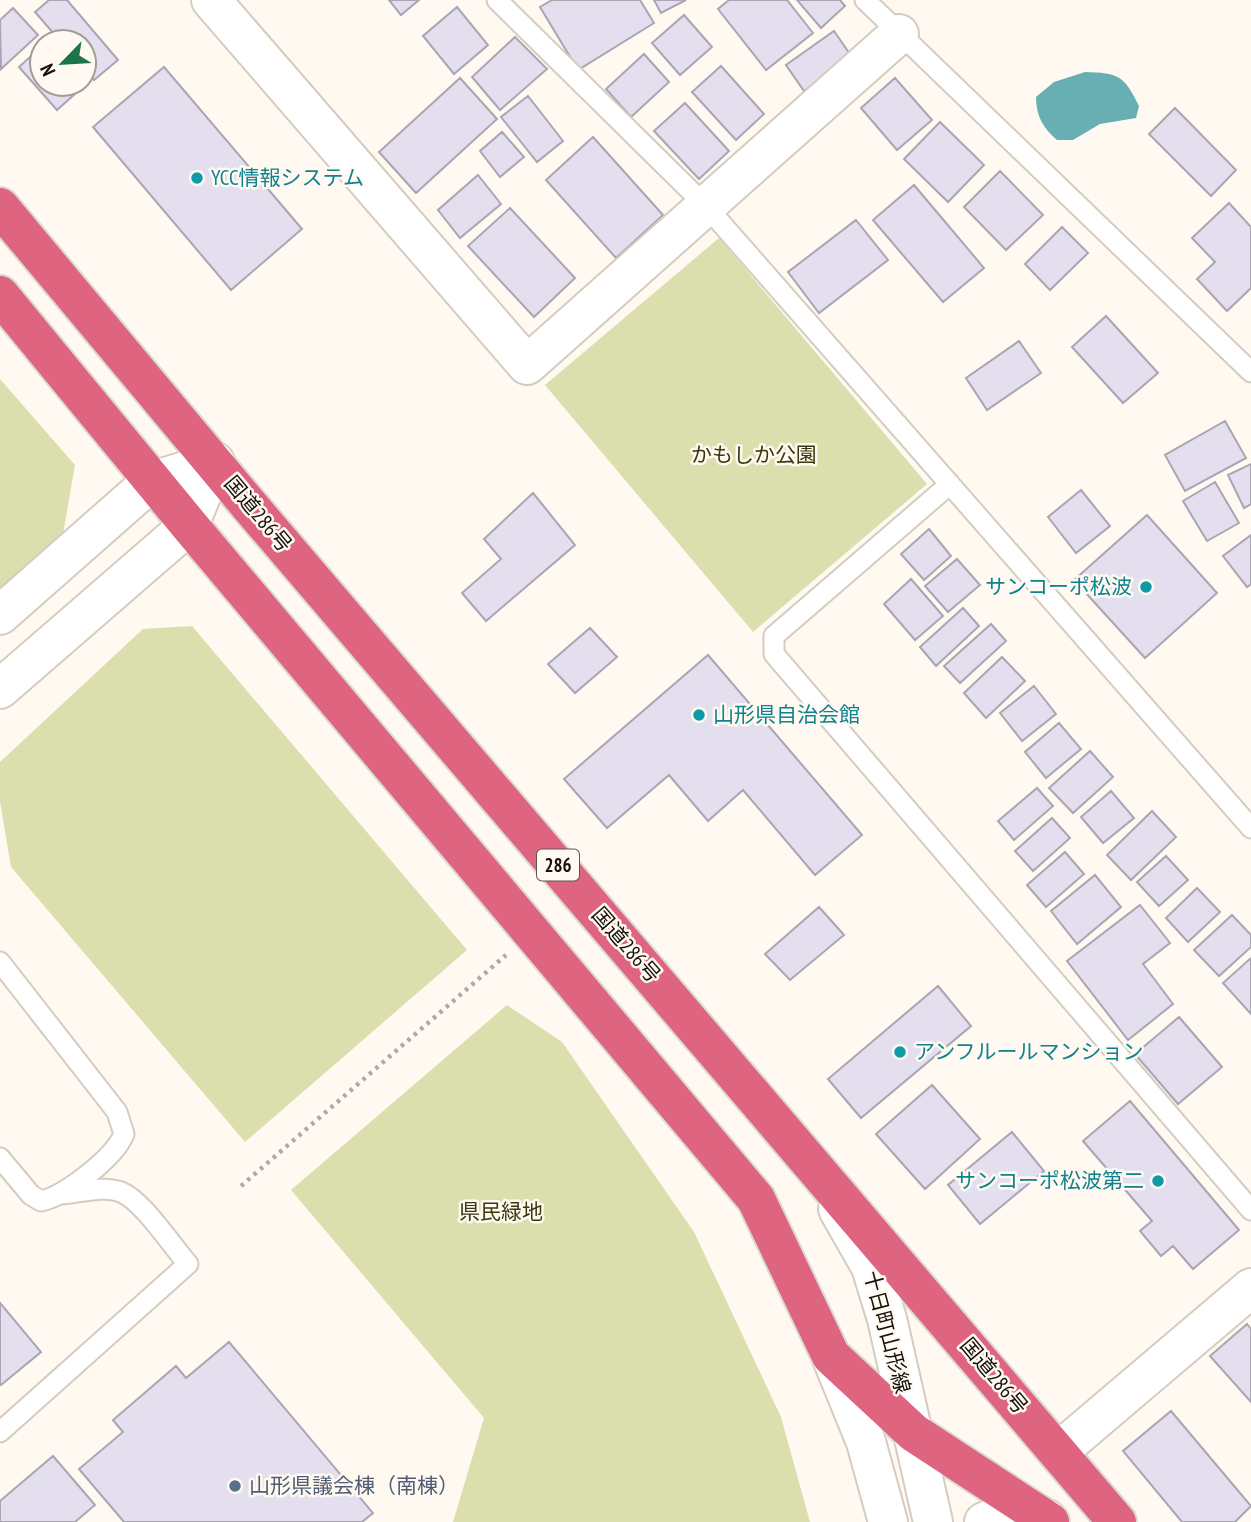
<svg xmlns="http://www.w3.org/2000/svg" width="1251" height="1522" font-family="'PT Sans Narrow','Noto Sans JP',sans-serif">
<rect width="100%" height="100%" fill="#fff9f1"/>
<path fill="#dbdfae" d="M719,238L927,484L753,632L545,385Z
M0,379L75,465L62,540L0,594Z
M192,626L467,950L245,1142L11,867L0,801V762L143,629Z
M507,1005L562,1042L694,1232L781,1417L810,1522H453L484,1418L291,1190Z"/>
<path fill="#67afb2" d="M1085,72C1118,73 1124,75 1139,106L1136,118L1100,124L1073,140H1057C1043,128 1036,116 1036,97L1054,82Z"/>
<path fill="#e4dfee" stroke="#a9a5b2" stroke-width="2" d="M49,0H67L118,60L94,80L84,69V42H61L35,12Z
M389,0H419L401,15Z
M552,0H640L654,23L578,70L540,7Z
M654,0H686L661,13Z
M729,0H787L813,33L766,70L718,9Z
M797,0H840L845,6L821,28Z
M457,7L488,45L454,74L423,36Z
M13,8L38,35L1,69L0,20Z
M684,15L712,47L680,75L652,43Z
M834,31L852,57L804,91L786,65Z
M515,37L547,69L500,110L472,77Z
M42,46V84H84V81L86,84L57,110L19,67Z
M644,54L669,82L631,117L606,89Z
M721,66L764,114L736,140L692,92Z
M164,67L302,229L231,290L93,127Z
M460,78L497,119L416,193L379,152Z
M895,78L932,120L897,150L861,108Z
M528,96L563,141L537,162L501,117Z
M685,103L729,151L699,179L654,131Z
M1175,108L1236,170L1211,196L1149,134Z
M940,122L984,165L948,202L904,159Z
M502,132L524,157L500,177L480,151Z
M593,137L663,215L616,258L546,180Z
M1000,171L1043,215L1006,250L964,207Z
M478,175L501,204L460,238L438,210Z
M914,185L984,268L943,302L873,220Z
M1229,203L1251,227V288L1227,311L1197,279L1215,262L1192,238Z
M510,208L575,278L534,317L468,246Z
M856,220L888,260L819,313L788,272Z
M1062,227L1088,253L1050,290L1025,264Z
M1106,316L1158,373L1123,403L1072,347Z
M1019,341L1041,373L987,410L966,378Z
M1225,421L1246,458L1185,491L1165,455Z
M1251,464V504L1244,508L1228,475Z
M1215,482L1239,523L1207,541L1183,501Z
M1081,490L1110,526L1076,553L1048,517Z
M533,493L575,545L486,621L462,593L501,559L484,539Z
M1147,515L1217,593L1145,658L1074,580Z
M929,529L951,556L924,580L901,554Z
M1251,535V584L1247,587L1223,556Z
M957,559L980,585L948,612L925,586Z
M911,579L943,616L915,640L884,604Z
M963,608L979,626L936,666L920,647Z
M991,624L1006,641L960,683L944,666Z
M590,628L617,657L575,693L548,664Z
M708,655L862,835L815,875L743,790L708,821L669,775L607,828L564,779Z
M1002,657L1025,681L986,718L964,693Z
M1034,686L1056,714L1022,741L1000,713Z
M1059,723L1081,749L1046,778L1025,752Z
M1090,751L1113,777L1073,813L1049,788Z
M1037,788L1053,806L1014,840L998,821Z
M1111,791L1134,818L1103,843L1081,817Z
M1152,811L1176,837L1131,880L1107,855Z
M1052,818L1070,838L1033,871L1015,851Z
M1065,852L1084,874L1046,907L1027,885Z
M1166,856L1188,880L1159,906L1137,882Z
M1095,875L1121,907L1077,944L1051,911Z
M1197,888L1220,912L1188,942L1166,918Z
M1140,905L1170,943L1143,964L1173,1004L1128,1040L1067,961Z
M819,907L844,935L790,980L765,954Z
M1232,915L1251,935V947L1219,976L1194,950Z
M1251,958V1014L1223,983Z
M938,986L971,1026L861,1118L828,1079Z
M1179,1017L1222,1067L1178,1104L1135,1054Z
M932,1085L980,1139L925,1189L876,1134Z
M1130,1101L1239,1230L1193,1269L1173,1246L1161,1256L1140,1231L1152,1221L1083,1141Z
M1012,1132L1044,1171L980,1224L948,1185Z
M0,1303L41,1352L1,1385L0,1383Z
M1247,1324L1251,1329V1402L1210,1356Z
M229,1342L373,1513L362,1522H124L79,1469L123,1432L113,1420L176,1366L186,1378Z
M1171,1411L1251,1506L1235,1522H1182L1123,1451Z
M53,1456L95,1505L75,1522H0V1501Z"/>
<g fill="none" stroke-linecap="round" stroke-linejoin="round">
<g stroke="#d5ccc0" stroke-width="23">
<path id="lane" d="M497,0L706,206L1251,828
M865,0L1251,372
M950,484L774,636V654L1251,1210
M0,962L117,1112L124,1134C115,1157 65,1196 41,1201L31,1195L0,1158
M0,1432L188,1264C172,1246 143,1201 121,1192C103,1185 80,1193 61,1194"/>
</g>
<g stroke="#d5ccc0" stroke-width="42">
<path id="street" d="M211,0L527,365L899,34
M0,615L152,481L215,462
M0,689L189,525L215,462
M1058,1452L1251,1288"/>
</g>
<g stroke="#d5ccc0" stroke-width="42">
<path id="secondary" d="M838,1209L871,1267L887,1319L933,1522
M831,1356L866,1442L888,1522
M984,1522L1005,1513L1047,1519"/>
</g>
<g stroke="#d9d9d8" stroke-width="42">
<path id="highway" d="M0,207L248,504L1117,1522
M0,295L189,525L756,1199L831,1356L914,1433L1050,1522"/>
</g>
<path stroke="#afaaa3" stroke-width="4.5" stroke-dasharray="3.5 5" stroke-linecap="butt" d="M241,1186L506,955"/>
<use href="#lane" stroke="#fff" stroke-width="19"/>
<use href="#street" stroke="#fff" stroke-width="38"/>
<use href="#secondary" stroke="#fff" stroke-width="38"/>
<use href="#highway" stroke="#de6480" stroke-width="38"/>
</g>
<g fill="#0f9aa8" stroke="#fff9f1" stroke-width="2.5">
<circle cx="197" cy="178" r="7"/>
<circle cx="1146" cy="587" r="7"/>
<circle cx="699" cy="715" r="7"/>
<circle cx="900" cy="1052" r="7"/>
<circle cx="1158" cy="1181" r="7"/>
</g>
<circle fill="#5c6f8a" stroke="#fff9f1" stroke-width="2.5" cx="235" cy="1486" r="7"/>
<g text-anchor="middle" stroke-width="5" stroke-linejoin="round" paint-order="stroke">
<rect fill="#fff9f1" stroke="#5a5751" stroke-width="2" x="537" y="849.5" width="42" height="31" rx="5"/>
<g font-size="19" font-weight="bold" fill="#14110d">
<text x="558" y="872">286</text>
</g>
<g font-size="21" fill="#0d838f" stroke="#fff9f1" text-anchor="start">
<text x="211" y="185">YCC情報システム</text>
<text x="1132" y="594" text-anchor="end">サンコーポ松波</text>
<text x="713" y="722">山形県自治会館</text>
<text x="914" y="1059">アンフルールマンション</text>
<text x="1144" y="1188" text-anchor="end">サンコーポ松波第二</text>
</g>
<g font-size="21" fill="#37390e" stroke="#fff9f1">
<text x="754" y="462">かもしか公園</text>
<text x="501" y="1219">県民緑地</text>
</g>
<g font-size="21" fill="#14110d" stroke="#fff9f1">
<text transform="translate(258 514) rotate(50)" y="7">国道286号</text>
<text transform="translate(626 945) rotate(49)" y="7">国道286号</text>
<text transform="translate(887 1332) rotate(75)" y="7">十日町山形線</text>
<text transform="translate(994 1376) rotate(50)" y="7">国道286号</text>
</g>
<g font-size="21" fill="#4e5e75" stroke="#fff9f1" text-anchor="start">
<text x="249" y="1493">山形県議会棟（南棟）</text>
</g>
</g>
<g transform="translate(63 63) rotate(245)"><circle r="33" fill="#fff9f1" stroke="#a19c96" stroke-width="2"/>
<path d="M0-5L12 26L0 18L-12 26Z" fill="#1c7448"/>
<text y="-10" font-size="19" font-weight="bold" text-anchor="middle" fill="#14110d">N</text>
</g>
</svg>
